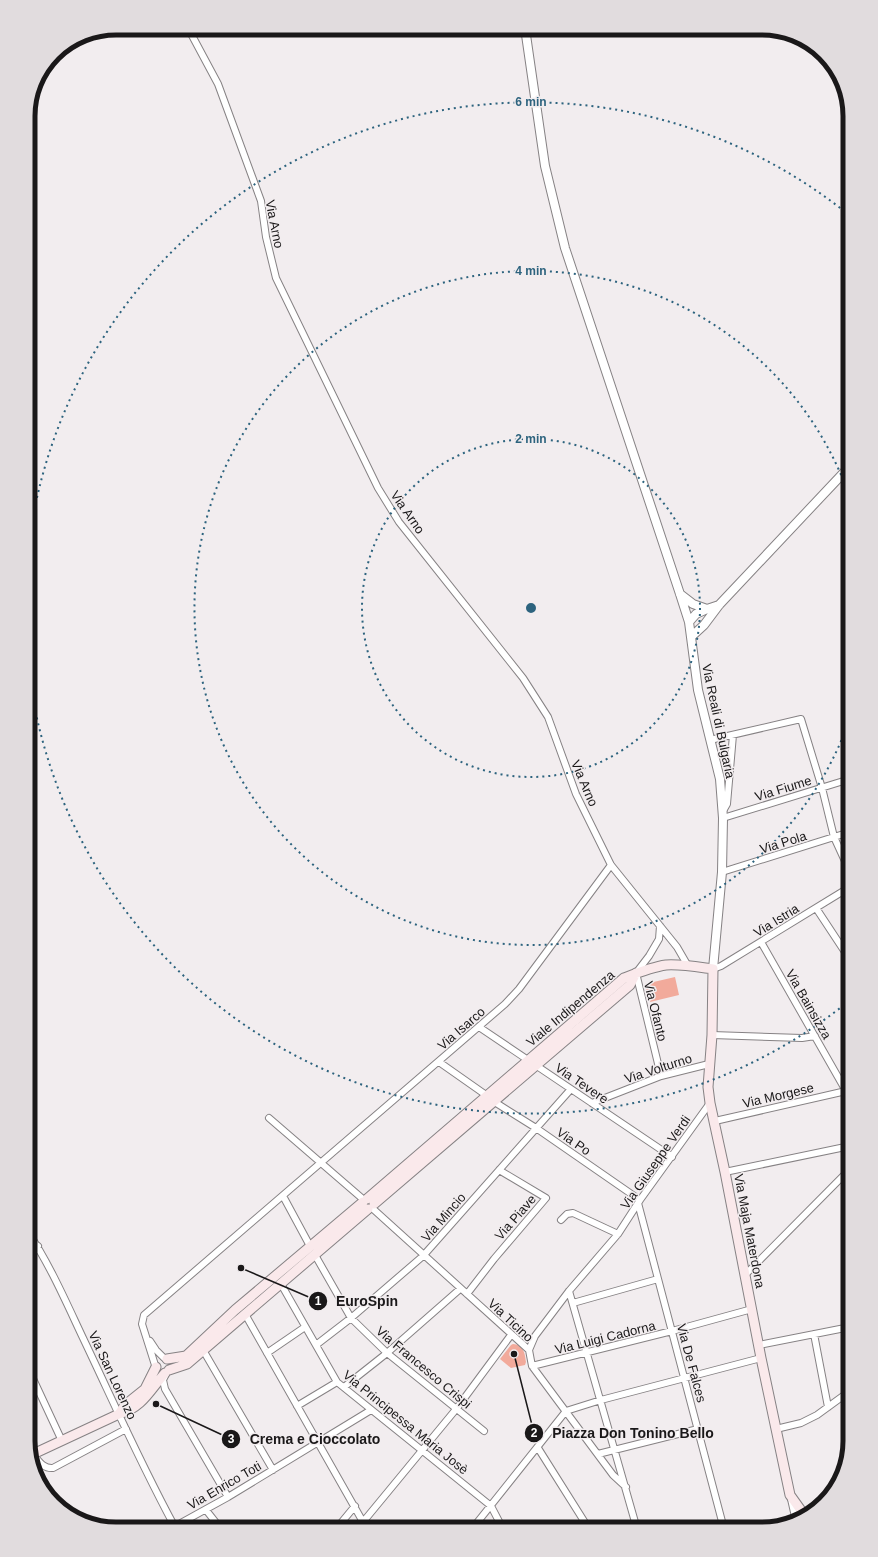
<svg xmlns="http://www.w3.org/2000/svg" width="878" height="1557" font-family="Helvetica,sans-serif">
<rect width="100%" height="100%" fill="#f2edef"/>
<path fill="#f2aa9b" d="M675,977L679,995L650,1002L645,984Z
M513,1344C524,1345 525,1354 526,1362L525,1365L511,1368L500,1359L511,1345Z"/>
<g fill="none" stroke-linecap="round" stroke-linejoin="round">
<g stroke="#868284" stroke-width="8">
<path id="minor" d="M188,28L218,84L261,201L266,237L276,278L378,488L399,522L523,678L548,717L576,794L611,865L677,947L688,966
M710,740L801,719L822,788L834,837L850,872
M723,811L727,804L733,735
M723,818L850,779
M722,872L850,832
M816,908L845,952L850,956
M660,926L659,939L649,956L636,973L661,1076
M761,942L850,1098
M713,969L721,966L850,887
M479,1027L672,1157
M712,1035L802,1038L815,1036
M439,1062L486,1095
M493,1101L536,1128L640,1200
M592,1103L661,1076L709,1064
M269,1118L364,1200
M715,1121L846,1091
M725,1172L850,1146
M283,1196L310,1246
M638,1203L724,1529
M372,1208L529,1350L532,1366L613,1475L626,1487
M561,1220L567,1214L573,1213L618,1234
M28,1232C50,1265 66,1302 83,1338C113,1401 142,1467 176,1529
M315,1255L351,1318L387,1353L484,1431
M28,1258L38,1246
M745,1275L850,1169
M281,1284L337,1382L491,1506L503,1529
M569,1291L637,1529
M467,1294L494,1259L546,1198L499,1170
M573,1303L658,1279
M245,1314L367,1529
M814,1334L828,1407
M150,1341L156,1350L164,1358
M316,1345L351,1318L423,1256L571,1089
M759,1345L850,1327
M203,1350L273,1470
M529,1350L535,1336L569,1291L618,1234L640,1200L710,1103
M267,1353L305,1327
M155,1365L142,1324L144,1315L505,1004L519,989L611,865
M532,1366L672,1331L752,1309
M28,1368L62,1441
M166,1374L163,1380L165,1389L228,1497
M344,1387L387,1353L460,1289
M297,1406L337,1382
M566,1411L601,1400L761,1358
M776,1429L801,1423L817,1415L850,1391
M845,1441L850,1439
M538,1448L589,1529
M31,1452C38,1459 42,1469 53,1468L126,1429
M598,1454L698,1429
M791,1499L796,1521
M206,1510L221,1529
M363,1522L457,1408L511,1335
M170,1529L228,1497L371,1410
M336,1529L355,1506
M472,1529L566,1411"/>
</g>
<g stroke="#868284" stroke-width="10">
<path id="tertiary" d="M525,28L545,166L565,248L680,594L689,622L698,690L720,779L723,818L722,872L713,969
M680,594L693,604L707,609L719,605
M689,622L696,614L707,609
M692,636L704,625L719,605L850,466"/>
</g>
<g stroke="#868284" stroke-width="11">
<path id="secondary" d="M367,1199L624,978C637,973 652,967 666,965C681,964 698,967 713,969L712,1035L708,1087L710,1103L725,1172L761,1358L790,1495L805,1516
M374,1204L630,985L636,973
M167,1359L186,1356L235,1310L363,1202
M169,1370L187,1364L368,1209
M119,1414L125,1405L145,1389L156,1367
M31,1455L119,1414C142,1408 150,1390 165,1373"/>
</g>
<use href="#minor" stroke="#fff" stroke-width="6"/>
<use href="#tertiary" stroke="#fff" stroke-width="8"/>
<use href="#secondary" stroke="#fae9eb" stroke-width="9"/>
</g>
<g fill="none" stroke="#2d637e" stroke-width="2" stroke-dasharray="2 4">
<circle cx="531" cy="608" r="169"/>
<path d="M850 718A337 337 0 1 1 850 498"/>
<path d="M849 1001A506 506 0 0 1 28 665M28 551A506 506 0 0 1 849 215"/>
</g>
<g text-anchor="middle" stroke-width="3" stroke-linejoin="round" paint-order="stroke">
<g font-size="13" fill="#1a1819" stroke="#f2edef">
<text transform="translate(275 224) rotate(79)" y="5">Via Arno</text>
<text transform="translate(408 512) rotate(55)" y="5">Via Arno</text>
<text transform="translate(719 721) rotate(78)" y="5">Via Reali di Bulgaria</text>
<text transform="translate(585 783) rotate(67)" y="5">Via Arno</text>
<text transform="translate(783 788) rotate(-17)" y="5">Via Fiume</text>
<text transform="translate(783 842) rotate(-17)" y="5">Via Pola</text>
<text transform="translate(776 920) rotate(-32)" y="5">Via Istria</text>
<text transform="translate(809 1004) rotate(60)" y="5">Via Bainsizza</text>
<text transform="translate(570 1008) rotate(-40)" y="5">Viale Indipendenza</text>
<text transform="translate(656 1011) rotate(76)" y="5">Via Ofanto</text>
<text transform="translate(461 1028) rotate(-41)" y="5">Via Isarco</text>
<text transform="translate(658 1068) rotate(-18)" y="5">Via Volturno</text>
<text transform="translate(582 1083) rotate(34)" y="5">Via Tevere</text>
<text transform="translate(778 1095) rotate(-13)" y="5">Via Morgese</text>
<text transform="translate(574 1141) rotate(35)" y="5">Via Po</text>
<text transform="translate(655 1162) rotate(-55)" y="5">Via Giuseppe Verdi</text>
<text transform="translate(443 1217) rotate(-49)" y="5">Via Mincio</text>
<text transform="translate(515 1217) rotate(-49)" y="5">Via Piave</text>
<text transform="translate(750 1231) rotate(79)" y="5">Via Maja Materdona</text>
<text transform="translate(511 1320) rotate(43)" y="5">Via Ticino</text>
<text transform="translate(605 1337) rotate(-14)" y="5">Via Luigi Cadorna</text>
<text transform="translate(692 1363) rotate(75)" y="5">Via De Falces</text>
<text transform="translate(424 1367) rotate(40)" y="5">Via Francesco Crispi</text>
<text transform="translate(113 1375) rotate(65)" y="5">Via San Lorenzo</text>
<text transform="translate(406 1422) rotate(39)" y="5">Via Principessa Maria Josè</text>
<text transform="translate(224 1485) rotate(-30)" y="5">Via Enrico Toti</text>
</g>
</g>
<path d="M0 0H878V1557H0ZM116 35H762A81 81 0 0 1 843 116V1441A81 81 0 0 1 762 1522H116A81 81 0 0 1 35 1441V116A81 81 0 0 1 116 35Z" fill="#e1dcde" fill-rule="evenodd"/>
<path fill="none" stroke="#1a1819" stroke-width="5" d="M116 35H762A81 81 0 0 1 843 116V1441A81 81 0 0 1 762 1522H116A81 81 0 0 1 35 1441V116A81 81 0 0 1 116 35Z"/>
<circle cx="531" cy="608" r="6" fill="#2d637e" stroke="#f2edef" stroke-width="2"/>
<g font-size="12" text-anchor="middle" font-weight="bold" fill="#2d637e" stroke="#f2edef" stroke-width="3" stroke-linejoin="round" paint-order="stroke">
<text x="531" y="106">6 min</text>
<text x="531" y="275">4 min</text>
<text x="531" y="443">2 min</text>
</g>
<path fill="none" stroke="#1a1819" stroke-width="1.5" d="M241 1268L318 1301M514 1354L534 1433M156 1404L231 1439"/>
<g fill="#1a1819" stroke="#f2edef" stroke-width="1.5">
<circle cx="241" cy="1268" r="4"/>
<circle cx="514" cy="1354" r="4"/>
<circle cx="156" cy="1404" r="4"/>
<circle cx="318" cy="1301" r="10"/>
<circle cx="534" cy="1433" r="10"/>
<circle cx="231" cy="1439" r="10"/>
</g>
<g font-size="12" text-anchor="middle" font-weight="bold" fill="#fff">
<text x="318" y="1305">1</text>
<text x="534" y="1437">2</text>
<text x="231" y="1443">3</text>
</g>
<g font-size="14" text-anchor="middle" font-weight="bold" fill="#1a1819" stroke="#f2edef" stroke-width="3" stroke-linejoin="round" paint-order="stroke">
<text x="367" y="1306">EuroSpin</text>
<text x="633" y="1438">Piazza Don Tonino Bello</text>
<text x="315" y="1444">Crema e Cioccolato</text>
</g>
</svg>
